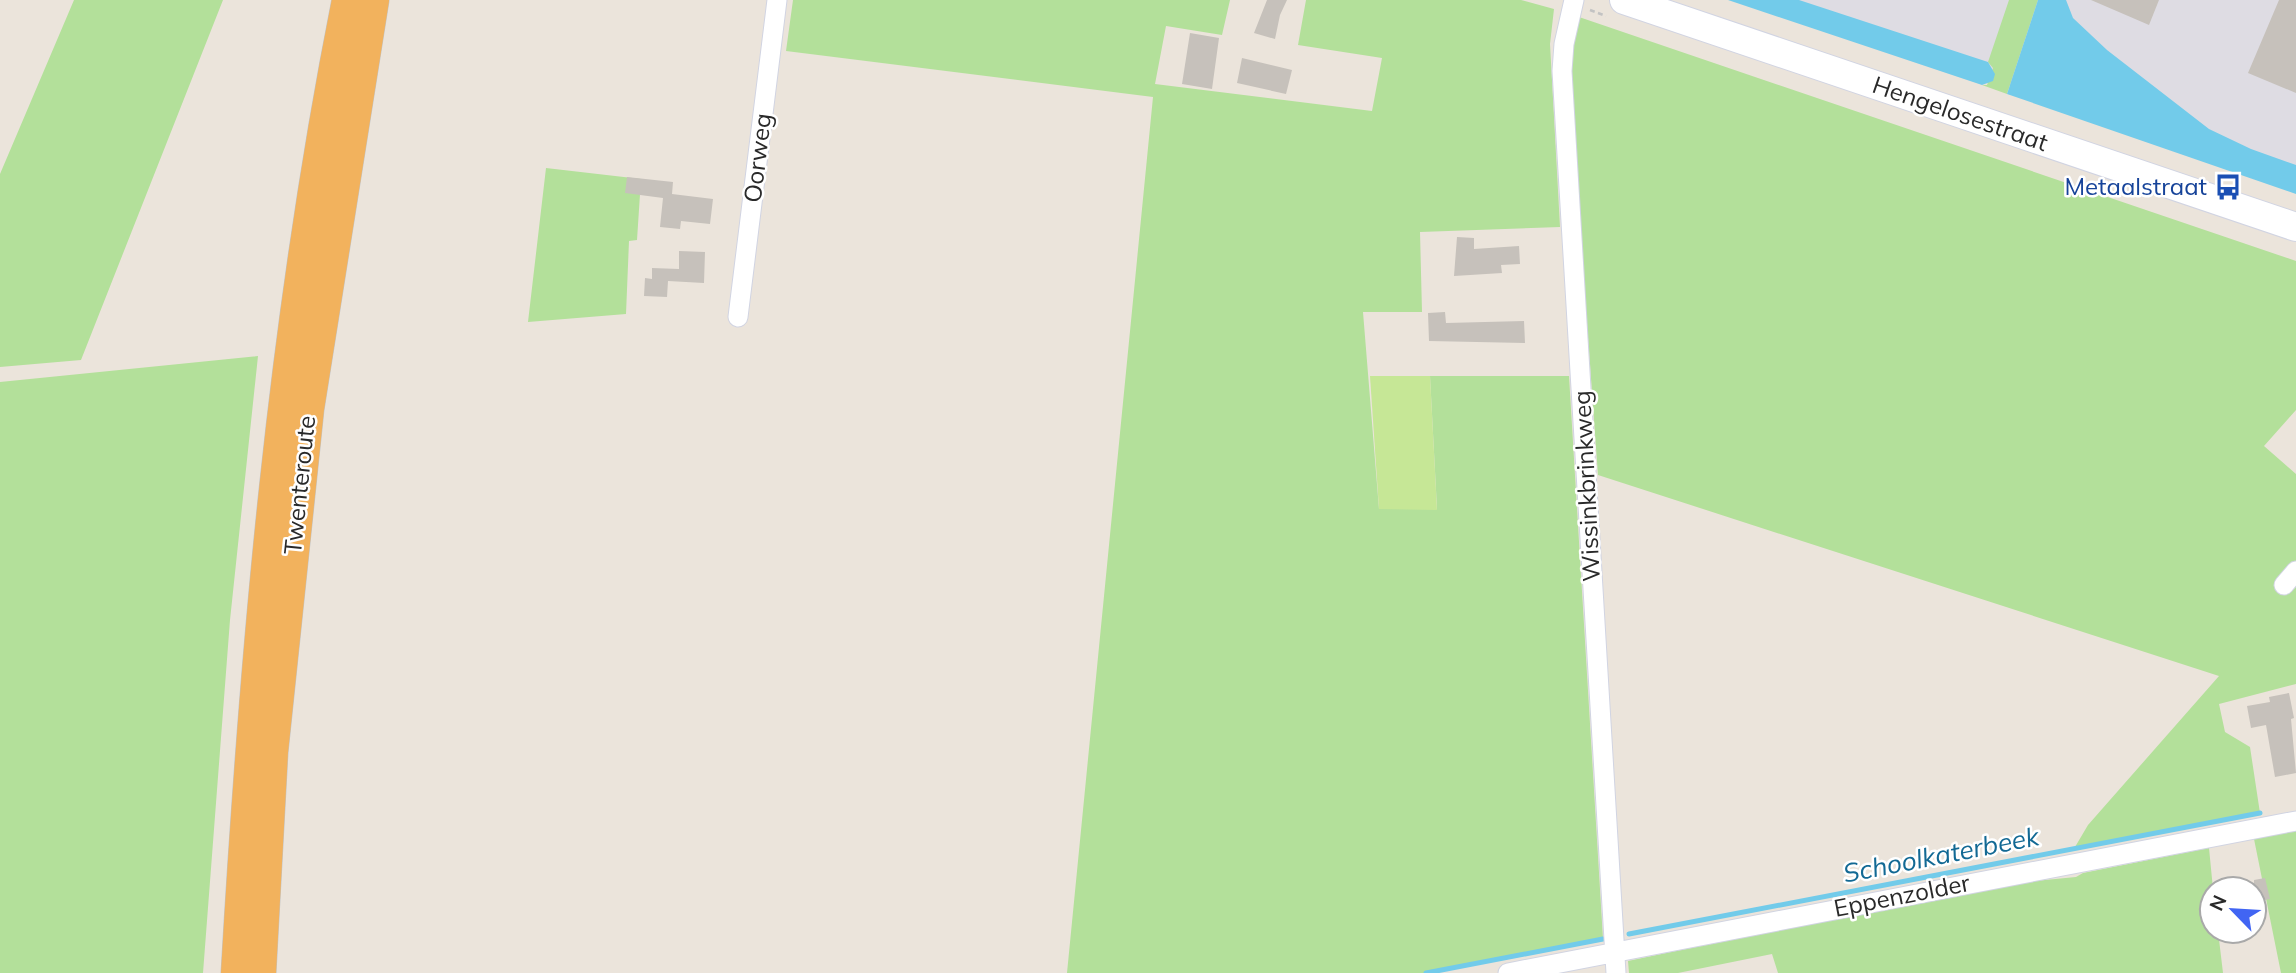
<svg xmlns="http://www.w3.org/2000/svg" width="2296" height="973" font-family="Mulish,sans-serif">
<rect width="100%" height="100%" fill="#ebe4db"/>
<path fill="#dedce3" d="M1759,0H2296V182L2172,138Z"/>
<path fill="#b3e09a" d="M74,0H223L81,360L0,367V174Z
M793,0H1230L1222,35L1166,26L1155,84L1372,111L1382,58L1298,45L1306,0H1521L1554,9L1550,44L1560,227L1420,232L1422,312H1363L1379,509H1437L1430,376H1569L1603,939L1425,973H1067L1153,97L786,51Z
M2009,0H2038L2007,94L1982,85H1987L1993,68L1988,62Z
M1579,17L2296,261V410L2264,446L2296,474V684L2219,704L2225,732L2250,747L2260,813L2075,847L2088,825L2219,676L1598,475L1568,61Z
M546,168L641,179L637,240L629,241L626,314L528,322Z
M258,356L230,620L203,973H0V382Z
M2296,828V973H2281L2254,839Z
M2209,848L2213,889L2212,931H2218L2223,973H1778L1772,954L1678,973H1629L1628,961L1671,952L2025,882L2076,877L2083,873Z"/>
<path fill="#c6e796" d="M1370,376H1430L1437,510L1379,509Z"/>
<path fill="#72cbea" d="M1728,0H1799L1988,62L1995,74L1993,81L1982,85Z
M2038,0H2066L2073,18L2107,50L2209,129L2251,149L2296,165V194L2007,94Z"/>
<g fill="none" stroke-linecap="round" stroke-linejoin="round">
<path stroke="#72cbea" stroke-width="5" d="M1629,934L2260,813
M1426,973L1603,939"/>
</g>
<path fill="#c6c1bb" d="M1267,0H1287L1280,15L1275,39L1254,33Z
M2091,0H2159L2149,25Z
M2279,0H2296V93L2248,73Z
M1190,33L1219,38L1212,89L1182,84Z
M1242,58L1292,70L1286,94L1237,83Z
M627,177L673,182L672,194L713,199L710,224L681,221L680,229L660,227L663,198L625,193Z
M1457,237L1474,238V249L1519,246L1520,264L1501,265L1502,273L1454,276Z
M679,251L705,252L704,283L668,281L667,297L644,296L645,278L652,279V268L679,269Z
M1445,312L1446,323L1524,321L1525,343L1429,341L1428,313Z
M2289,693L2294,718L2291,719L2296,773L2275,777L2266,725L2251,728L2247,706L2270,702L2269,697Z
M2265,878L2270,899L2254,902V880Z"/>
<g fill="none" stroke-linecap="round" stroke-linejoin="round">
<g stroke="#d1d4e2" stroke-width="21">
<path id="minor" d="M1574,0L1564,44L1562,71L1616,973
M738,317L777,0
M2284,585L2296,571
M1508,973L2296,821"/>
</g>
<g stroke="#d1d4e2" stroke-width="30">
<path id="secondary" d="M1624,0L2296,227"/>
</g>
<g stroke="#c3c3c3" stroke-width="33">
<path id="trunk" d="M237,973C256,647 284,321 348,0
M260,973L272,752L308,409L373,0"/>
</g>
<path stroke="#c3c3c3" stroke-width="2.5" stroke-dasharray="5 3.5" stroke-linecap="butt" d="M1590,10L1606,16"/>
<use href="#minor" stroke="#fff" stroke-width="19"/>
<use href="#secondary" stroke="#fff" stroke-width="28"/>
<use href="#trunk" stroke="#f2b25d" stroke-width="32"/>
</g>
<defs>
<g id="bus-bare" transform="scale(2.1)"><path d="M-5-6H5V4H4V6H2V4H-2V6H-4V4H-5ZM-3.5-4V0h7V-4ZM-3.5 1.2v1.5H-2V1.2ZM2 1.2v1.5H3.5V1.2Z" fill="#1a4fb4" stroke="#fff" stroke-width="2.5" paint-order="stroke"/></g>
</defs>
<g fill-rule="evenodd">
<use href="#bus-bare" x="2228" y="187"/>
</g>
<g text-anchor="middle" stroke-width="5" stroke-linejoin="round" paint-order="stroke">
<g font-size="24" fill="#292929" stroke="#fff">
<text transform="translate(1960 114) rotate(19)" y="8">Hengelosestraat</text>
<text transform="translate(758 158) rotate(-83)" y="8">Oorweg</text>
<text transform="translate(300 485) rotate(-84)" y="8">Twenteroute</text>
<text transform="translate(1587 486) rotate(-93)" y="8">Wissinkbrinkweg</text>
<text transform="translate(1902 896) rotate(-11)" y="8">Eppenzolder</text>
</g>
<g font-size="24" fill="#164399" stroke="#fff" text-anchor="end">
<text x="2207" y="195">Metaalstraat</text>
</g>
<g font-size="26" font-style="italic" fill="#126994" stroke="#fff">
<text transform="translate(1941 855) rotate(-11)" y="9">Schoolkaterbeek</text>
</g>
</g>
<g transform="translate(2233 910) rotate(295)"><circle r="33" fill="#ffffff" stroke="#a9a9a9" stroke-width="2"/>
<path d="M0-5L12 26L0 18L-12 26Z" fill="#4165f3"/>
<text y="-10" font-size="19" font-weight="bold" text-anchor="middle" fill="#292929">N</text>
</g>
</svg>
